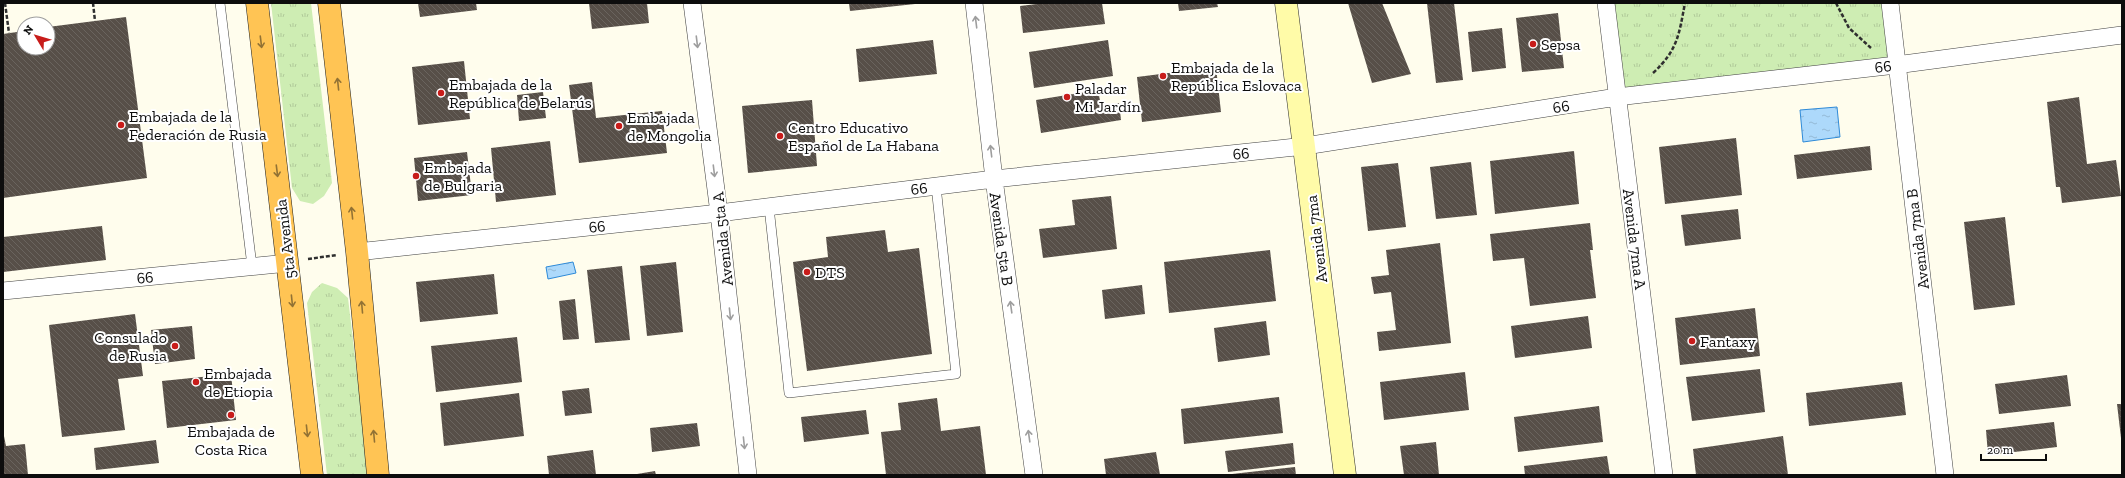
<svg xmlns="http://www.w3.org/2000/svg" width="2125" height="478" font-family="'Zilla Slab',serif">
<defs>
<pattern id="park-tufts" width="24" height="20" patternUnits="userSpaceOnUse"><rect width="24" height="20" fill="#ceedb3"/><path d="M3 7l-1-3M5 7V3M7 7l1-3M15 17l-1-3M17 17v-4M19 17l1-3" fill="none" stroke="#b0ca99"/></pattern>
<pattern id="water-ripples" width="26" height="14" patternUnits="userSpaceOnUse"><rect width="26" height="14" fill="#add9fb"/><path d="M2 4q2-2 4 0t4 0M15 11q2-2 4 0t4 0" fill="none" stroke="#94b9d6"/></pattern>
<pattern id="building-back-hatch" width="6" height="6" patternUnits="userSpaceOnUse"><rect width="6" height="6" fill="#574f48"/><path d="M-1 5l2 2M0 0l6 6M5-1l2 2" fill="none" stroke="#6a645e"/></pattern>
</defs>
<rect width="100%" height="100%" fill="#fffded"/>
<path fill="url(#park-tufts)" d="M271,3H311L332,183L324,196L313,204L300,201L292,188Z
M1606,3H1890L1896,65L1617,97Z
M322,283L337,288L348,298L369,475H327L307,303L312,292Z"/>
<path fill="url(#water-ripples)" stroke="#2e8ad8" d="M1837,107L1840,137L1803,142L1800,110Z
M573,262L576,273L548,279L546,267Z"/>
<path fill="url(#building-back-hatch)" d="M418,3H476L477,10L420,17Z
M589,3H647L649,23L592,29Z
M849,3H915V4L850,11Z
M1045,3H1102L1105,24L1023,33L1020,6Z
M1178,3H1217L1218,7L1179,11Z
M1348,3H1382L1411,74L1372,83Z
M1427,3H1454L1463,80L1436,83Z
M1558,13L1564,68L1522,72L1516,18Z
M126,17L147,178L3,198V34L24,31V48H48V27Z
M1502,28L1506,68L1472,72L1468,32Z
M933,40L937,74L859,82L856,49Z
M1108,40L1113,76L1034,88L1029,52Z
M464,61L470,119L418,125L412,67Z
M1216,67L1221,112L1142,122L1137,77Z
M592,82L596,118L662,111L667,153L579,163L569,85Z
M1098,90L1101,106L1119,103L1121,120L1041,133L1036,100Z
M543,92L546,118L519,121L517,95Z
M2079,97L2087,164L2116,160L2121,196L2062,203L2060,187H2056L2047,102Z
M812,100L817,166L748,173L742,106Z
M1736,138L1742,195L1665,204L1659,147Z
M550,141L556,195L496,202L491,148Z
M1870,146L1872,170L1797,179L1794,155Z
M1574,151L1579,204L1495,214L1490,161Z
M467,152L472,195L418,201L414,158Z
M1471,162L1477,215L1436,219L1430,167Z
M1398,163L1406,227L1368,231L1361,167Z
M1111,196L1117,249L1043,258L1039,229L1075,225L1072,200Z
M1738,209L1741,239L1685,246L1681,215Z
M2005,217L2015,305L1974,310L1964,222Z
M1590,223L1593,250H1590L1596,298L1530,306L1524,258L1493,261L1490,234Z
M102,226L106,260L3,272V237Z
M885,230L888,252L919,248L932,354L807,371L793,262L828,257L826,237Z
M1440,243L1451,343L1379,351L1377,332L1396,330L1391,292L1374,294L1371,277L1389,275L1386,250Z
M1270,250L1276,301L1169,313L1164,262Z
M676,262L683,332L647,336L640,266Z
M622,266L630,340L595,343L587,270Z
M494,274L498,314L420,322L416,282Z
M1142,285L1145,314L1105,319L1102,290Z
M575,299L579,339L563,340L559,301Z
M1755,308L1760,356L1680,365L1675,318Z
M135,314L143,376L118,379L125,430L62,437L49,325Z
M1588,316L1592,348L1515,358L1511,326Z
M1266,321L1270,355L1218,362L1214,328Z
M192,326L195,359L155,364L151,330Z
M517,337L522,382L436,392L431,346Z
M1760,369L1765,412L1692,421L1686,377Z
M1465,372L1469,410L1384,420L1380,382Z
M231,374L236,420L167,428L162,381Z
M2067,375L2071,406L1999,414L1995,384Z
M1902,382L1906,415L1809,426L1806,393Z
M589,388L592,413L565,416L562,391Z
M519,393L524,436L444,446L440,403Z
M1279,397L1283,433L1184,444L1181,409Z
M937,398L941,431L980,426L986,475H886L881,432L901,430L898,403Z
M2117,404H2122V438H2121Z
M1599,406L1603,442L1518,452L1514,417Z
M866,410L869,434L804,442L801,417Z
M2054,422L2057,447L1988,455L1986,430Z
M697,423L700,446L652,452L650,428Z
M3,431L6,446L25,444L28,475H3Z
M1783,436L1788,475H1696L1693,449Z
M156,440L159,463L96,470L94,448Z
M1436,442L1439,475H1404L1400,446Z
M1293,443L1295,464L1228,472L1225,451Z
M593,450L596,475H549L547,456Z
M1156,452L1160,475H1106L1104,459Z
M1607,456L1610,475H1525L1524,466Z
M1295,467L1296,475H1232V474Z
M655,471L656,475H637V474Z"/>
<g fill="none" stroke-linecap="round" stroke-linejoin="round">
<g stroke="#404040" stroke-width="10">
<path id="service" d="M220,3L252,266
M769,207L789,393L956,374L936,186"/>
</g>
<g stroke="#404040" stroke-width="18">
<path id="minor" d="M692,3L719,213L748,475
M974,3L994,179L1034,475
M1606,3L1664,475
M1890,3L1945,475
M357,252L719,213L994,179L1305,146L1617,97L1896,65L2122,35
M3,291L288,263"/>
</g>
<g stroke="#2f2f2f" stroke-width="23">
<path id="secondary" d="M1286,3L1345,475"/>
</g>
<g stroke="#1e1e1e" stroke-width="23">
<path id="trunk" d="M257,3L312,475
M329,3L357,252L378,475"/>
</g>
<path stroke="#2f2f2f" stroke-width="2.5" stroke-dasharray="4 2" stroke-linecap="butt" d="M5,3L9,33
M93,3L95,21
M1836,3L1849,28L1871,48
M1653,73C1678,50 1679,34 1685,3
M308,259L337,255"/>
<use href="#service" stroke="#fff" stroke-width="9"/>
<use href="#minor" stroke="#fff" stroke-width="17"/>
<use href="#secondary" stroke="#fffba8" stroke-width="22"/>
<use href="#trunk" stroke="#ffc454" stroke-width="22"/>
</g>
<defs><path id="oneway-shaft" d="M-6 0H5M1.5-3L5.5 0L1.5 3" fill="none" stroke-width="1.6" stroke-linecap="round" stroke-linejoin="round"/></defs>
<g stroke="#9e9e9e">
<use href="#oneway-shaft" transform="translate(976 22) rotate(-97)"/>
<use href="#oneway-shaft" transform="translate(697 42) rotate(83)"/>
<use href="#oneway-shaft" transform="translate(991 151) rotate(-97)"/>
<use href="#oneway-shaft" transform="translate(714 171) rotate(83)"/>
<use href="#oneway-shaft" transform="translate(1011 307) rotate(-98)"/>
<use href="#oneway-shaft" transform="translate(730 314) rotate(84)"/>
<use href="#oneway-shaft" transform="translate(1029 436) rotate(-98)"/>
<use href="#oneway-shaft" transform="translate(744 443) rotate(84)"/>
</g>
<g stroke="#927234">
<use href="#oneway-shaft" transform="translate(261 42) rotate(83)"/>
<use href="#oneway-shaft" transform="translate(338 84) rotate(-96)"/>
<use href="#oneway-shaft" transform="translate(277 171) rotate(83)"/>
<use href="#oneway-shaft" transform="translate(352 213) rotate(-96)"/>
<use href="#oneway-shaft" transform="translate(292 301) rotate(84)"/>
<use href="#oneway-shaft" transform="translate(362 307) rotate(-95)"/>
<use href="#oneway-shaft" transform="translate(307 431) rotate(84)"/>
<use href="#oneway-shaft" transform="translate(374 436) rotate(-95)"/>
</g>
<g fill="#c81c1a" stroke="#fff" stroke-width="1.5">
<circle cx="1533" cy="44" r="4"/>
<circle cx="1163" cy="76" r="4"/>
<circle cx="441" cy="93" r="4"/>
<circle cx="1067" cy="97" r="4"/>
<circle cx="121" cy="125" r="4"/>
<circle cx="619" cy="126" r="4"/>
<circle cx="780" cy="136" r="4"/>
<circle cx="416" cy="176" r="4"/>
<circle cx="807" cy="272" r="4"/>
<circle cx="1692" cy="341" r="4"/>
<circle cx="175" cy="346" r="4"/>
<circle cx="196" cy="382" r="4"/>
<circle cx="231" cy="415" r="4"/>
</g>
<g text-anchor="middle" stroke-width="4" stroke-linejoin="round" paint-order="stroke">
<g font-size="16" fill="#0d0d0d" stroke="#fff" text-anchor="start">
<text x="1541" y="50">Sepsa</text>
<text x="1171" y="73">Embajada de la<tspan x="1171" dy="18">República Eslovaca</tspan></text>
<text x="449" y="90">Embajada de la<tspan x="449" dy="18">República de Belarús</tspan></text>
<text x="1075" y="94">Paladar<tspan x="1075" dy="18">Mi Jardín</tspan></text>
<text x="129" y="122">Embajada de la<tspan x="129" dy="18">Federación de Rusia</tspan></text>
<text x="627" y="123">Embajada<tspan x="627" dy="18">de Mongolia</tspan></text>
<text x="788" y="133">Centro Educativo<tspan x="788" dy="18">Español de La Habana</tspan></text>
<text x="424" y="173">Embajada<tspan x="424" dy="18">de Bulgaria</tspan></text>
<text x="815" y="278">DTS</text>
<text x="167" y="343" text-anchor="end">Consulado<tspan x="167" dy="18">de Rusia</tspan></text>
<text x="1700" y="347">Fantaxy</text>
<text x="204" y="379">Embajada<tspan x="204" dy="18">de Etiopia</tspan></text>
<text x="231" y="437" text-anchor="middle">Embajada de<tspan x="231" dy="18">Costa Rica</tspan></text>
</g>
<g font-size="16" fill="#0d0d0d" stroke="#fff">
<text transform="translate(1883 66) rotate(-7)" y="6">66</text>
<text transform="translate(1561 106) rotate(-9)" y="6">66</text>
<text transform="translate(1241 153) rotate(-6)" y="6">66</text>
<text transform="translate(919 188) rotate(-7)" y="6">66</text>
<text transform="translate(597 226) rotate(-6)" y="6">66</text>
<text transform="translate(285 239) rotate(-97)" y="6">5ta Avenida</text>
<text transform="translate(722 239) rotate(-96)" y="6">Avenida 5ta A</text>
<text transform="translate(1002 239) rotate(82)" y="6">Avenida 5ta B</text>
<text transform="translate(1316 239) rotate(-97)" y="6">Avenida 7ma</text>
<text transform="translate(1635 239) rotate(83)" y="6">Avenida 7ma A</text>
<text transform="translate(1917 239) rotate(-97)" y="6">Avenida 7ma B</text>
<text transform="translate(145 277) rotate(-6)" y="6">66</text>
</g>
</g>
<rect width="2125" height="478" fill="none" stroke="#0d0d0d" stroke-width="8"/>
<g transform="translate(36 36) rotate(308)"><circle r="19" fill="#ffffff" stroke="#9e9e9e"/>
<path d="M0-3L7 15L0 10L-7 15Z" fill="#c81c1a"/>
<text y="-6" font-size="11" font-weight="bold" text-anchor="middle" fill="#0d0d0d">N</text>
</g>
<path d="M1981 454v6h65v-6" fill="none" stroke="#0d0d0d" stroke-width="2"/>
<text x="1987" y="454" font-size="12" fill="#0d0d0d" stroke="#ffffff" stroke-width="3" paint-order="stroke">20 m</text>
</svg>
